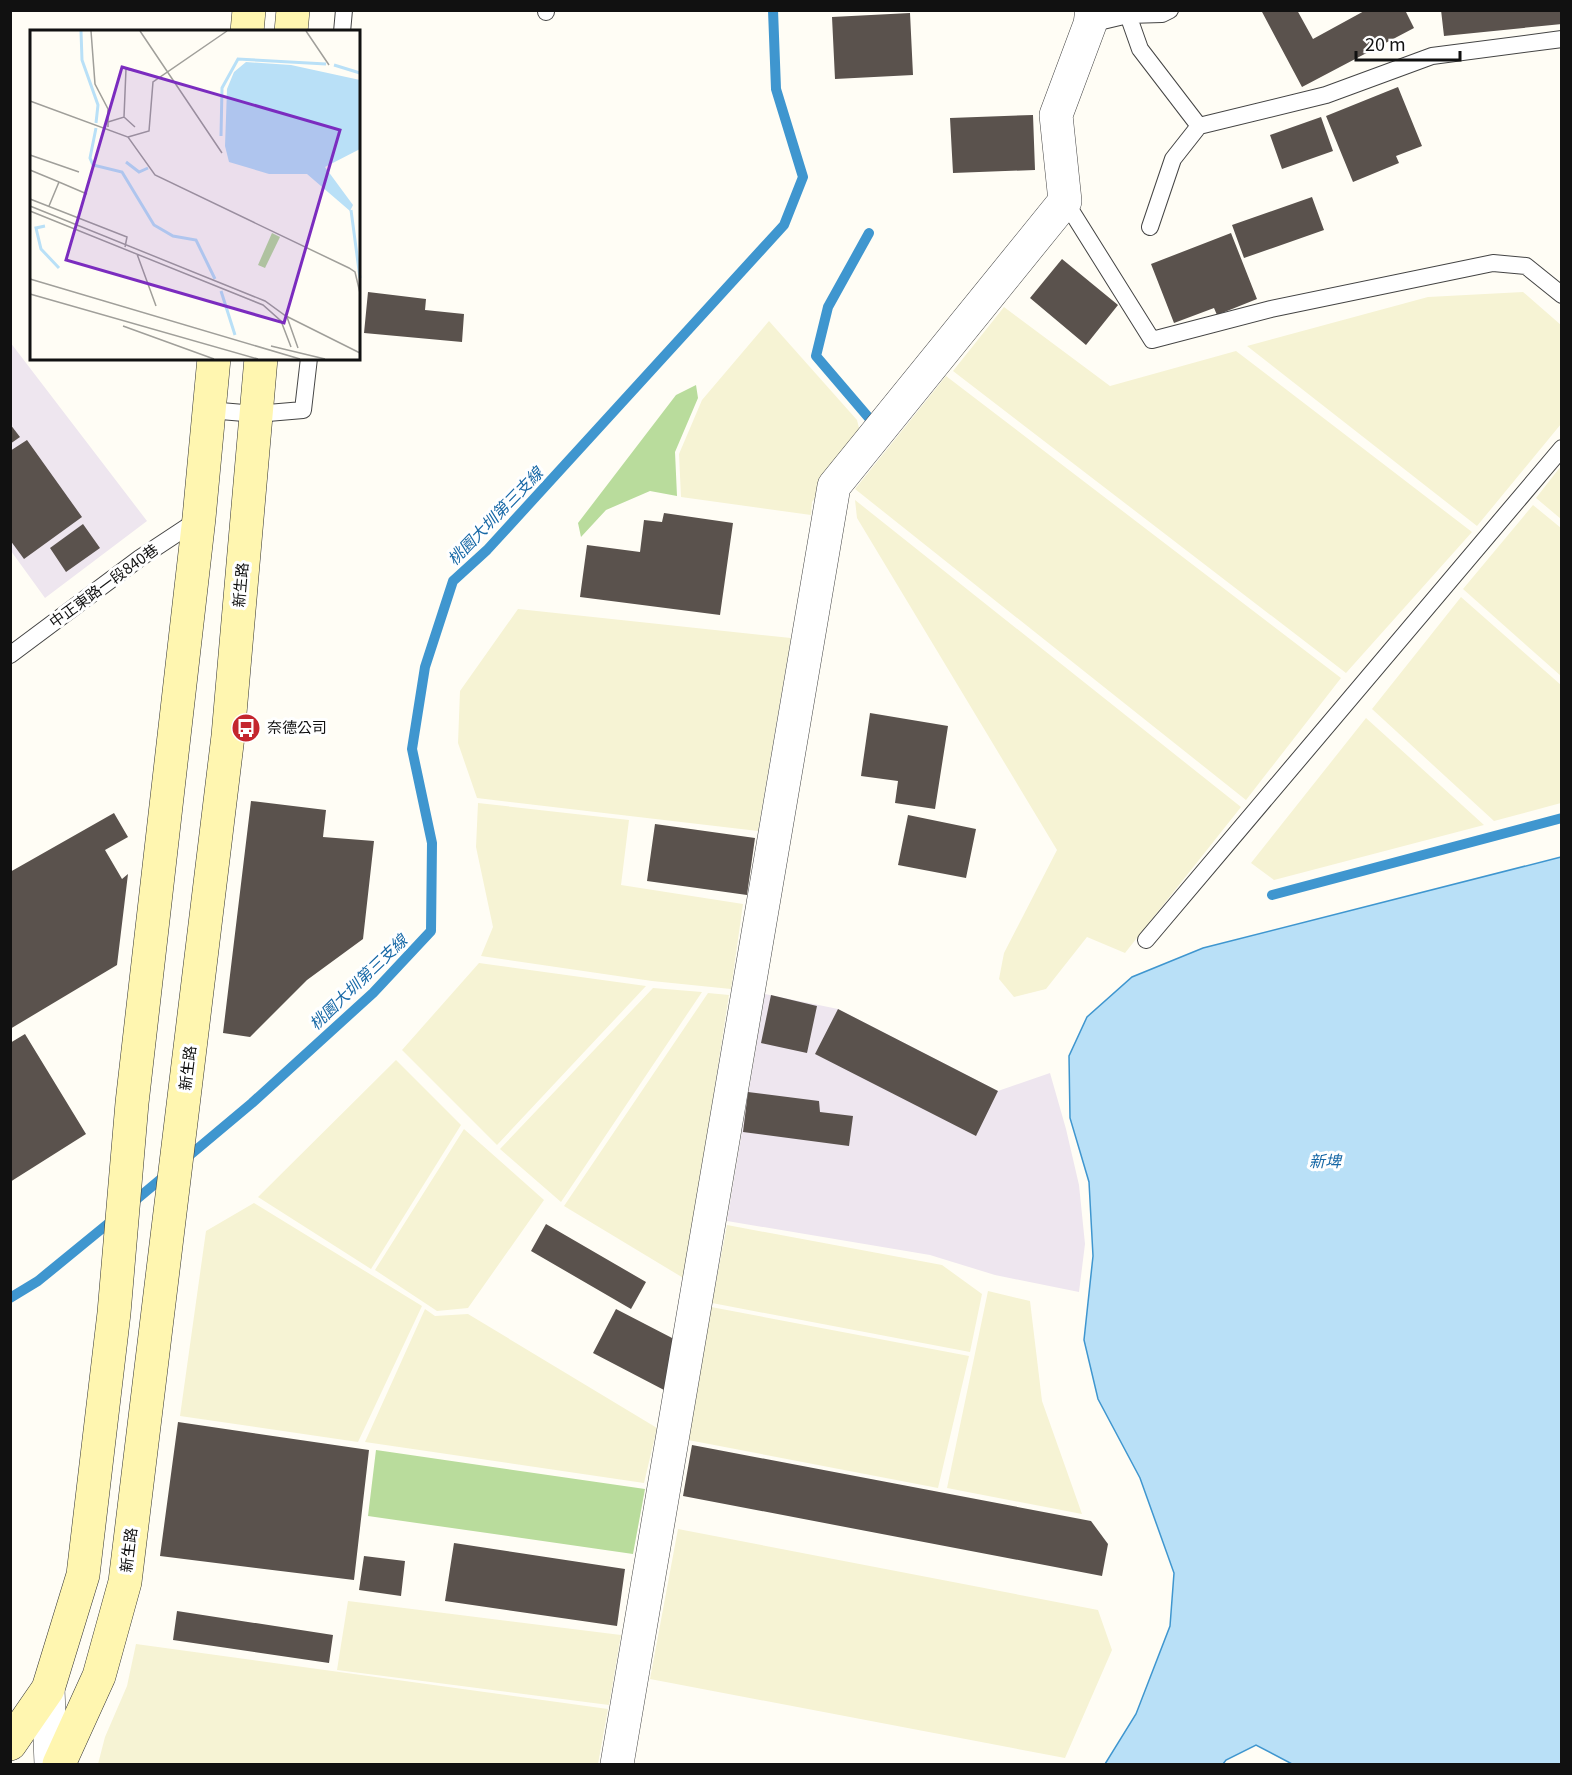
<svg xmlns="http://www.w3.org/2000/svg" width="1572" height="1775" font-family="Georgia,'Noto Sans TC',serif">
<rect width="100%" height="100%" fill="#fffdf5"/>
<path fill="#eee6ef" d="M10,342L147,521L45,598L11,551Z
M765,994L838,1009L998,1091L1050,1073L1066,1129L1079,1185L1085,1244L1079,1292L995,1275L930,1255L727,1221Z"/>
<path fill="#f6f3d4" d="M1523,292L1561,325V424L1477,526L1247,346L1428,297Z
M1004,307L1110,386L1236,351L1472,532L1346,673L953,371Z
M769,321L857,420L861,436L812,502L811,515L681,497L679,454L702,400Z
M946,376L1341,678L1246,800L855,489Z
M1561,466V519L1536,498Z
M855,500L1241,807L1125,953L1087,937L1046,989L1014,997L999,979L1004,953L1057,850L857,518Z
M1533,505L1561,528V676L1463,589Z
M1461,597L1561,685V803L1494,821L1372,709Z
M518,609L791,638L758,831L477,798L458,743L460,691Z
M1366,718L1484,825L1274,880L1251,863Z
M478,803L629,820L621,885L743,904L731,989L652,981L481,956L493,927L476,847Z
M479,963L646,986L497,1145L402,1050Z
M653,988L702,992L561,1202L500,1149Z
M708,993L729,995L685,1279L564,1206Z
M396,1060L461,1125L371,1269L258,1197Z
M464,1129L544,1200L468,1308L437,1311L375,1270Z
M254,1203L422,1306L358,1442L180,1416L206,1231Z
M727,1225L942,1265L982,1294L970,1352L712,1303Z
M988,1291L1030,1301L1042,1401L1082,1514L947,1488Z
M711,1307L969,1356L938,1488L688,1440Z
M425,1309L435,1316L468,1314L657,1428L644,1483L365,1442Z
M678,1529L1098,1610L1112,1650L1065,1758L650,1679Z
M348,1601L621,1635L609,1705L337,1670Z
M136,1644L608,1709L598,1764H98L105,1737L127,1686Z"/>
<path fill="#b9dc9c" d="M696,385L698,398L675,452L677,496L650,491L606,510L581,537L578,523L676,395Z
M376,1450L645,1489L633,1554L368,1516Z"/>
<path fill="#b9e0f7" stroke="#3f96cf" stroke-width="1.5" d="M1561,857V1764H1292L1256,1745L1226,1760L1223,1764H1105L1136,1714L1170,1626L1174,1573L1140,1478L1098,1399L1084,1340L1093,1256L1089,1182L1070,1118L1069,1056L1087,1017L1132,977L1203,948Z"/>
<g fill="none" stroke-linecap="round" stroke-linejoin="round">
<path stroke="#3f96cf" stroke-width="10" d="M869,233L828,307L816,356L875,425
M1272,895L1562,818
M184,1160L252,1103L373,993L431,931L432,843L412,749L425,667L453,581L487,550L784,225L803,177L776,89L773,10
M131,1204L168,1173
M10,1298L38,1281L115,1218"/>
</g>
<path fill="#5a524d" d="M1261,10H1297L1313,39L1366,10H1405L1414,28L1302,87Z
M1441,10H1562V24L1444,36Z
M910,13L913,75L835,79L832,17Z
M1398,87L1422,146L1396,156L1399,163L1353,182L1326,116Z
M1033,115L1035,170L953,173L950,118Z
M1321,117L1333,151L1282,169L1270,135Z
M1312,197L1324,230L1244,258L1232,225Z
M1231,233L1257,299L1217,315L1214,308L1174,323L1151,264Z
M1062,259L1118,305L1086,345L1030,298Z
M368,292L426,299L425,310L464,314L462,342L364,333Z
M10,424L20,437L10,444Z
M27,440L82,517L24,559L10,540V451Z
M664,513L733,523L720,615L580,597L587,545L640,552L644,520L662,522Z
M83,524L100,548L66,572L50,548Z
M870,713L948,726L935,809L895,803L898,781L861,776Z
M251,801L326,810L323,837L374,841L363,939L307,980L250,1037L223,1033Z
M114,813L128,837L105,850L122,879L128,874L117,965L10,1029V872Z
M908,815L976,829L966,878L898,865Z
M655,824L755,838L747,895L647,881Z
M771,995L817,1006L807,1053L761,1043Z
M838,1009L998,1091L976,1136L815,1054Z
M25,1034L86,1134L10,1182V1043Z
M748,1092L819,1101L820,1112L853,1116L849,1146L743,1132Z
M546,1224L646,1282L631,1309L531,1251Z
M616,1309L674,1339L664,1390L593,1353Z
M178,1422L369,1450L354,1580L160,1556Z
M692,1445L1091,1521L1108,1544L1102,1576L683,1496Z
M454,1543L625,1569L617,1626L445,1601Z
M364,1556L405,1561L401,1596L359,1590Z
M177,1611L333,1635L329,1663L173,1640Z"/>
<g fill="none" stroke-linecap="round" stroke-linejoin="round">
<g stroke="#444" stroke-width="18">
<path id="lane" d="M546,12V10
M1128,15L1140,49L1199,126L1173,159L1150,227
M1090,24L1128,15L1162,14L1170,10
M342,32L344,10
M1199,126L1326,95L1432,56L1562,39
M1065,201L1152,340L1271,309L1493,263L1526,266L1562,295
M209,410L256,414L303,410L309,358
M10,655L140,558L199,519
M1146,940L1562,448"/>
</g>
<g stroke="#444" stroke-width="34">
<path id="street" d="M48,1689L51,1764
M617,1764L834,486L1065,201L1056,115L1090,24L1092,10"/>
</g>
<g stroke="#333" stroke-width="34">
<path id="secondary" d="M247,32L249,10
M291,32L293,10
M10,1744L48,1689L83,1575L114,1313L132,1103L199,518L214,358
M59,1764L99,1676L125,1582L228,736L261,358"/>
</g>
<use href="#lane" stroke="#fff" stroke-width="16"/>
<use href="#street" stroke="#fff" stroke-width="33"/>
<use href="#secondary" stroke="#fff6b0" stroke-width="33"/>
</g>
<defs>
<g id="bus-disc" transform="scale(1.5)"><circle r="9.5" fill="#c4262e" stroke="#fff"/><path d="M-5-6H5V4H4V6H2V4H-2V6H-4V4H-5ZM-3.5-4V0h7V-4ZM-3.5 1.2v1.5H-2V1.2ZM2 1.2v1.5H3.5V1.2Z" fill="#fff"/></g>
</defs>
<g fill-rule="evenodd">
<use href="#bus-disc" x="246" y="728"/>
</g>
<g text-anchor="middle" stroke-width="6" stroke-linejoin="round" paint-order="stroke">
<g font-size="15" fill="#111" stroke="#fff">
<text transform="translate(241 585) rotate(-85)" y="5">新生路</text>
<text transform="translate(104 586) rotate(-36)" y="5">中正東路一段840巷</text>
<text transform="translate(188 1068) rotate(-83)" y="5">新生路</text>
<text transform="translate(129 1550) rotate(-83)" y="5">新生路</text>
</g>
<g font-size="15" fill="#111" stroke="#fff" text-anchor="start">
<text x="267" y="733">奈德公司</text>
</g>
<g font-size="16" font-style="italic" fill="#1768a6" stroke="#fff">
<text transform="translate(495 516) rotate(-46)" y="6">桃園大圳第三支線</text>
<text transform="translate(358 982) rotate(-44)" y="6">桃園大圳第三支線</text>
<text x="1325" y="1167">新埤</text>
</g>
</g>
<g transform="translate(30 30)">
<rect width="330" height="330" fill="#fffdf5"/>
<path d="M242,203L250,207L235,238L228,235Z" fill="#b9dc9c"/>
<path d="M216,32L261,35L330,50V119L295,137L323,175L320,181L277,144H239L199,132L195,116L197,59L204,42Z" fill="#b9e0f7"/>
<path fill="none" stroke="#b9e0f7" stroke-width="3" d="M51,1L52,30L68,75L66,93M304,35L330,43M66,98L60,128L63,135L92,142L124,195L143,206L166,210L185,249M191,106L192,58L208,29L296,34M96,132L109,142L118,138M321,180L330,248M15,196L6,198L11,219L29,238M191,261L205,305"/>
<path fill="none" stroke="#a09f9a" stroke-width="1.5" d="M61,1L65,54L78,79V97M110,1L192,123M276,1L299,35M0,71L98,107L125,145L319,238L325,242L330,263M94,87L96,39L106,41M78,92L94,87L105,97M98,107L119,101L123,52L197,1M0,125L49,142M0,140L29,152M0,169L97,207L95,217M0,176L235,271L257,287L268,318M19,176L29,152L57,164M0,181L233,275L251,291L261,317M107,224L126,276M0,249L270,329M0,264L228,329M256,286L330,323M93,296L184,329M241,316L295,329"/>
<path fill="#7b2cbf" fill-opacity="0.15" stroke="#7b2cbf" stroke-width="3" d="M92,37L310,100L254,293L36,230Z"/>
<rect width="330" height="330" fill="none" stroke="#111" stroke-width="3"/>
</g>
<rect width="1572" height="1775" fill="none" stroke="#111111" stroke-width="24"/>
<path d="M1356 51v9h104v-9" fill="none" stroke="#111111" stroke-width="3"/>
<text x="1365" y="51" font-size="18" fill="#111111" stroke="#ffffff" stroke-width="4.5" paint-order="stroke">20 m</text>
</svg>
